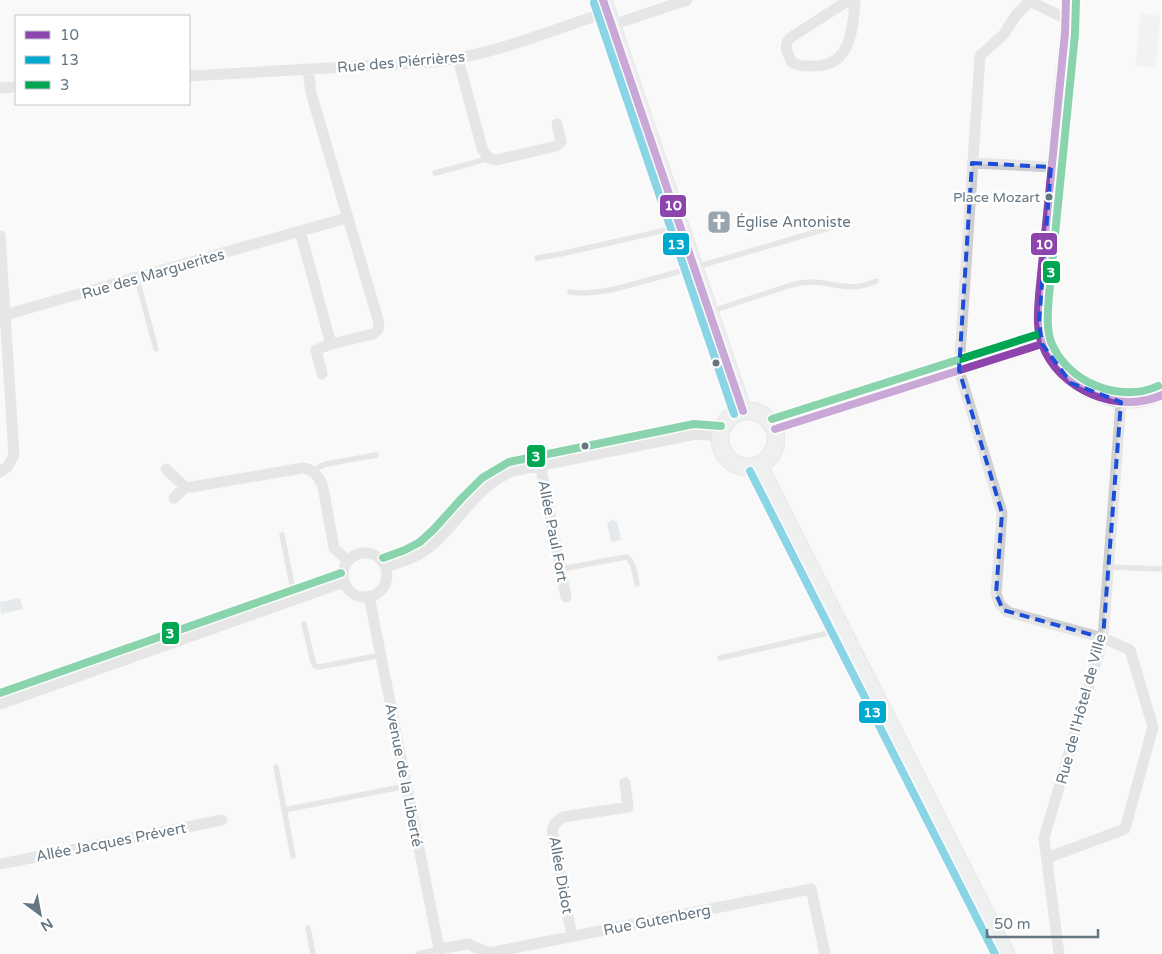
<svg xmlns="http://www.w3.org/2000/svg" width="1162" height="954" font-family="'Varela Round',sans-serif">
<rect width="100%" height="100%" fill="#f9f9f9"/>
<path fill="#e8ebe6" d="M1141,13L1153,16L1160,14L1156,67L1135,66Z"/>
<path fill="#ced6d9" d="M614,519L615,522L617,521L621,540L611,542L607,523Z
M20,598L23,609L1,614L0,602Z"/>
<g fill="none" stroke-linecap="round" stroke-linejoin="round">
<g stroke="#d5d6d7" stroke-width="19">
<path id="secondary" d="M603,0L743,411
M720 439a28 28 0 1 1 56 0a28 28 0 1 1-56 0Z
M759,466L1006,954"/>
</g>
<path stroke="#cecfd0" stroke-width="5.5" d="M435,173L473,163L488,158
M537,258L561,254L679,227
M137,279L156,349
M570,292C597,296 626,286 652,279C712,263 772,245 832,227
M712,311L791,285C798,283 806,282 814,282C838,284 853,292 876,281
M311,471L326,464L376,455
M282,535L295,599
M1108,567L1162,569
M561,569L626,557C634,561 635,575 637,584
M304,624L313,662L315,666L319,667L381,655
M720,658L824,634L839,629
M276,767L293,856
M284,810L406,786
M308,928L313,954
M418,954L439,949"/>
<path stroke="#cecfd0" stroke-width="11" d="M849,0L790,38C783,46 787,53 792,62C799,67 806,66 815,66C851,66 853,29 855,0
M1027,0L1065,18
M1066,0C1067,29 1062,59 1059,87C1054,139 1050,191 1045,243C1042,266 1033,324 1042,345C1052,369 1072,386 1096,396C1117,405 1142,406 1162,395
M1029,2L1016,15L1004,34L980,56L959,370L1002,513L996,594L1000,605L1008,612L1103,638L1130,650L1153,727L1125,829L1047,858
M612,25L687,0
M458,59L482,148L488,158L497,160L556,146L561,142L557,124
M189,76L434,62C493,55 550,31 607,12
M0,88L16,87
M972,163L1051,167
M300,231L347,218
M0,236L14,455L8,466L0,472
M5,315L300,231L331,344L373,334L378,330L379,323L311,93L308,69
M322,374L316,350L331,344
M775,429L1042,344
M540,464L566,597
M166,469L185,487H191L303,468C314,469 319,477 323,487L334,548L348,561
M174,498L185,487
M343 575a22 22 0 1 1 44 0a22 22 0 1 1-44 0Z
M386,567C401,562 418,557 431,546C460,521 476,486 513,471L696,434L720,436
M369,596L440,954
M0,704L344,582
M0,864L222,820
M572,937L552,830L555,823L563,817L628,807L625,783
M439,949L468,944L487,952H494L811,889L825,954
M1059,954L1044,838L1103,638L1121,402"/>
<use href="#secondary" stroke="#e1e2e2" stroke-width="16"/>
<g stroke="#fff" stroke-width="11">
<path id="bus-1" d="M603,0L743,411
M1066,0L1065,33L1039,295C1038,311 1036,329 1042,344C1058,390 1119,415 1162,395
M775,429L1042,344"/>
</g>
<g stroke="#fff" stroke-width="11">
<path id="bus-2" d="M594,3L734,414
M750,471L995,954"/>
</g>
<g stroke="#fff" stroke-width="11">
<path id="bus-3" d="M1076,0L1075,34L1049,295C1048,310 1046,327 1051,342C1067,382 1120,404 1158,386
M772,419L1039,334
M383,558L405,550L420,542L434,529L462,498L482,478L509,462L694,424L721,426
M0,693L341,573"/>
</g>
<use href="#bus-1" stroke="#8e44ad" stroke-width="8"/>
<use href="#bus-2" stroke="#00a9ce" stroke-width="8"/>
<use href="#bus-3" stroke="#00a651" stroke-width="8"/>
</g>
<path d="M0 0H1162V954H0ZM972,163L1051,167L1039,322L1042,344L1071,383L1121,402L1103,638L1003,610L996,594L1002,513L959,370Z" fill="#f9f9f9" fill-opacity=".55" fill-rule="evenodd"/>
<path fill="none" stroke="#1d4ed8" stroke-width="4" stroke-dasharray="10 6" stroke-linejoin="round" d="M972,163L1051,167L1039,322L1042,344L1071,383L1121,402L1103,638L1003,610L996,594L1002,513L959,370Z"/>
<defs>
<g id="church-square" transform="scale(1.25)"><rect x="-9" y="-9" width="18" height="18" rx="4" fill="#99a4ac" stroke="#fff"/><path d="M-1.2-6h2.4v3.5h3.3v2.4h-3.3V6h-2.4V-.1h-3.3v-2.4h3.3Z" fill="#fff"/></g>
</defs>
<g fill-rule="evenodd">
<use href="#church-square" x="719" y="222"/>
</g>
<g fill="#657683" stroke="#fff" stroke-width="2">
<circle cx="1049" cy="197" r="4.5"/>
<circle cx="716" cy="363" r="4.5"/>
<circle cx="585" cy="446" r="4.5"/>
</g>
<g text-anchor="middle" stroke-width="5" stroke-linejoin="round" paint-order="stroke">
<g font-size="14" fill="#657683" stroke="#fff" text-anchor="end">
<text x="1040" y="202">Place Mozart</text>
</g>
<g font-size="15" fill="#657683" stroke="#fff">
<text transform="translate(401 62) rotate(-5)" y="5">Rue des Piérrières</text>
<text transform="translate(153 274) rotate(-16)" y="5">Rue des Marguerites</text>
<text transform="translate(553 531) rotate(79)" y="5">Allée Paul Fort</text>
<text transform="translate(1081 709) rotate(-75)" y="5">Rue de l'Hôtel de Ville</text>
<text transform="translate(404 775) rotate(79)" y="5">Avenue de la Liberté</text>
<text transform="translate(111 842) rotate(-11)" y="5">Allée Jacques Prévert</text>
<text transform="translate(561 875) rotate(80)" y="5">Allée Didot</text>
<text transform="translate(657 920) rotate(-11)" y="5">Rue Gutenberg</text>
</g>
<g font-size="15" fill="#657683" stroke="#fff" text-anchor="start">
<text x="736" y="227">Église Antoniste</text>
</g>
</g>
<g stroke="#fff" stroke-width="2">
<rect x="659" y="194" width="28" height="24" rx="5" fill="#8e44ad"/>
<rect x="662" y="232" width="28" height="24" rx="5" fill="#00a9ce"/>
<rect x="1030" y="232" width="28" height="24" rx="5" fill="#8e44ad"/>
<rect x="1042" y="260" width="19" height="24" rx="5" fill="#00a651"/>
<rect x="526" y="444" width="20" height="24" rx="5" fill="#00a651"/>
<rect x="161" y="621" width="19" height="24" rx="5" fill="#00a651"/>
<rect x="858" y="700" width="29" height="24" rx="5" fill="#00a9ce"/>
</g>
<g font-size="14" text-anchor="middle" font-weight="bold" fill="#fff">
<text x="673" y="210">10</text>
<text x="676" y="249">13</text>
<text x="1044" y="249">10</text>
<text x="1051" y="277">3</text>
<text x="536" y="461">3</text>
<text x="170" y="638">3</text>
<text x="872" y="717">13</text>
</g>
<rect x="15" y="15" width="175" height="90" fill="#ffffff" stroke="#c1c8cd"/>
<rect x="25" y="31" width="25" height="8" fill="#8e44ad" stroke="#c1c8cd"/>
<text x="60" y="40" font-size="15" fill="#657683">10</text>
<rect x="25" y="56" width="25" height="8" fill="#00a9ce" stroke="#c1c8cd"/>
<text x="60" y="65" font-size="15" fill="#657683">13</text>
<rect x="25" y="81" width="25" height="8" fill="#00a651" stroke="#c1c8cd"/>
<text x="60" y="90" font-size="15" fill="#657683">3</text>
<g transform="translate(40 914) rotate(148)" stroke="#ffffff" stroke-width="4" paint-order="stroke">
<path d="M0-4L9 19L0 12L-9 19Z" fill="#657683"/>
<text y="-8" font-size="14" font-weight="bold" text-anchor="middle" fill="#657683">N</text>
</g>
<path d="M987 929v8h111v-8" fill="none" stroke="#657683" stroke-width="2.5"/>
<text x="994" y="929" font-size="15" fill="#657683" stroke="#ffffff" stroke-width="4" paint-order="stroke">50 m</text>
</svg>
